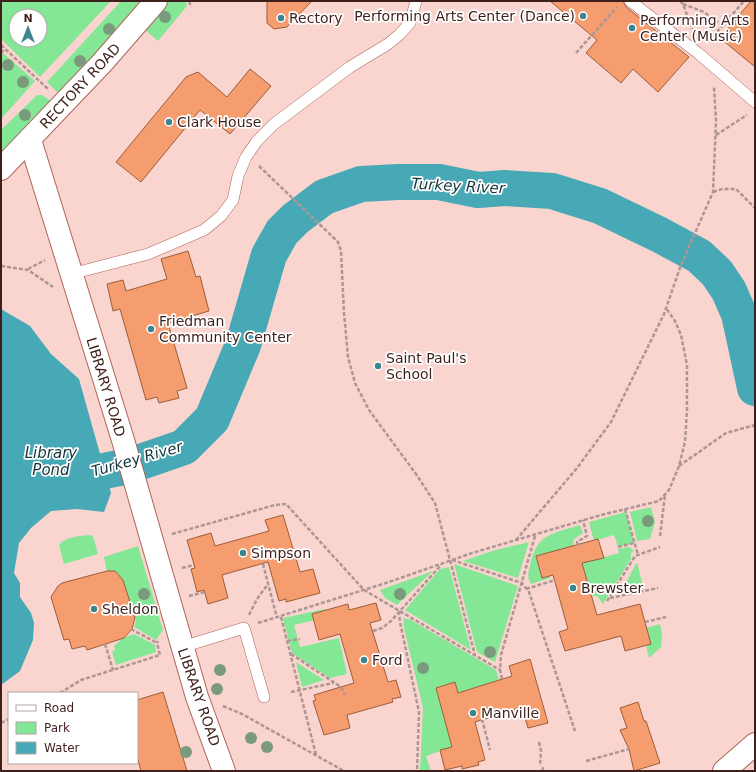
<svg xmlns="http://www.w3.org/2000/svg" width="756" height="772" font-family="'DejaVu Sans',sans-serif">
<rect width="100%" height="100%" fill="#f5e3e0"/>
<path fill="#fad5cf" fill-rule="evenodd" d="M1,1H755V771H1ZM16,16H40V40H16ZM9,693H137V763H9Z"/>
<path fill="#84e795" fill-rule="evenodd" d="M1,1H111L40,77L1,39ZM16,16H40V40H16Z
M121,1H145L60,95L47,82Z
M168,1H186L187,6L158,41L143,28Z
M3,53L35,81L1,119V55Z
M37,95H42L53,102L1,155V130Z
M651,507L655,522L650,539L637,541L630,512Z
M626,512L634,543L618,547L614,535L594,541L589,522Z
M580,525L583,533L573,540L574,546L536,557L542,578L550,575V578L531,584C527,578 528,572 530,565C537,533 552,534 580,525Z
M89,535L93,536L98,554L64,564L59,545C65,537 79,536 89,535Z
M529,542L518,578L463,561L492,551Z
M138,546L163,630L156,640L134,627L136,621L122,578L119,579L115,571H107L104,557Z
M629,547L634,551L631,553V559L603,604L597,596H592L582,563L619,553L618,549Z
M637,562L643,587L622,590Z
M454,564L518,586L495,662L477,652Z
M449,567L471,650L405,610L440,569Z
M433,571L397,605L385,598L380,590Z
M325,609L327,617L294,625L300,647L339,638L347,674L330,678L292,653L283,618Z
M403,618L411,620L496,670L499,680L458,693L454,682L436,688L452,747L426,756L431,771H420L423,708L404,628Z
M660,624L662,634L661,647L649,658L646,645V628Z
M134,634L155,645L156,652L116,665L112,652L115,650L114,646L123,638Z
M296,662L324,680L302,687Z"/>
<path fill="#47a8b6" d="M1,309L30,326L51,354L79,379L111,493L104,512L77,509L51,511L31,528L19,543L14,573L20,583V597L31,613L34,623L33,640L20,671L1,685Z"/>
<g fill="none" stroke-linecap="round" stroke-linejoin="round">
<path stroke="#47a8b6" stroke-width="36" d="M1,484L104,471L129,466L184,447L212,419L243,345L269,255L282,232L295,219L324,197L361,184L398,182H439L478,190L505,188L552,191L600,206L660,235L699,256L717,273L729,291L739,314L755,388"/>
</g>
<path fill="#f59d6e" stroke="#9d5d3a" d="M267,1H312L287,27L274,29L267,23Z
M550,1H623L626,7L689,57L658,92L633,69L621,83L586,53L597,40Z
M751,1H755V67L720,38Z
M250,69L271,86L230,134L200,110L141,182L116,162L186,77L198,72L227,97Z
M188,251L196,277L200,276L209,311L168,323L187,388L177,391L179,398L159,403L157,397L146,400L120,309L113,311L107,284L123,280L126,291L167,279L161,259Z
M283,515L300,572L313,569L320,593L286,602V599L279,601L268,562L222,575L228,598L208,604L204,590L197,592L191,569L195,568L187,540L211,533L215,546L269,531L265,520Z
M598,539L604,558L582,563L597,615L640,604L651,644L625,651L621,636L565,651L559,632L568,629L553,575L542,578L536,556Z
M107,571H115L123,580L135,618L132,629L124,638L87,650L85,646L72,649L69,639L64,640L51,597L58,586L62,583Z
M376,603L381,620L370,623L388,682L396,680L401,697L392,699L393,702L347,715L350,728L324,735L313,701L316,700L314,695L354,683L340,634L319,640L312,614L348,604L349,610Z
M530,659L548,723L528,728L522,707L475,722L485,760L478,762L479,765L462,769V766L445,770L440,750L452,747L436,688L455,682L458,693L512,676L509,666Z
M163,692L187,771H141L137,756V700Z
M638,702L644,721H646L660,763L634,771L629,749L620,730L627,728L620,708Z"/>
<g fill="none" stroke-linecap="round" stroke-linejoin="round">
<g stroke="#ae645a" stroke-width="12">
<path id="lane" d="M630,1L698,53L755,102
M71,274L148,254L204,230L221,216L233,200L238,176L246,157L257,141L274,124L350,67L388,44L399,35L410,23L416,1
M182,647L244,628L264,697"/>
</g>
<g stroke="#ae645a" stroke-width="24">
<path id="street" d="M30,140L123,440L197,697L224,771
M1,169L102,63L156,1
M724,771L755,744"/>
</g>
<path stroke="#ad9693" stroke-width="2.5" stroke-dasharray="4 2" stroke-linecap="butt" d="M189,1L191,7
M680,1L683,4L692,29
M683,4L704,12L723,26
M709,41L744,1
M1,45L49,90
M1,53L5,49
M576,53L617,7
M716,135L747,115
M259,166L338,242L341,251L344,313L348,357L355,383L369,410L416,474L435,503L475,655
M713,192L722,189H736L755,208
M1,266L28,270L53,287
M28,269L45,260
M679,466L726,433L755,425
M625,509L638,555
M172,534L275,505L286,504L364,590L500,670
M660,536L665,495
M516,540L577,468L611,422L664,314L681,265L713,192L716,121L714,87
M578,545L577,542L587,536L583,520
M618,547L634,543
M452,560L522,583L529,592L575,731
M263,564L277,618
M182,568L194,565
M526,589L555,580
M189,596L205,592
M610,598L658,588
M607,601L635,556L660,547
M399,611L400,622L419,712L417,771
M249,615L257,599L268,584
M281,617L316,755
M645,622L666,617
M258,623L386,583L472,553L601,515L659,501L669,490L679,466L685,442L687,410V365L681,335L675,321L666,308
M131,629L157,643
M373,631L382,628L391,621L442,564
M287,641L300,639
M105,644L113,670
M291,654L341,687L345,695
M502,679L500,670L501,655L535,536
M291,692L333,683
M60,693L81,680L160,655L157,643L158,641
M223,706L242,714L344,771
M482,719L490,750
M1,723L9,719
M539,742L541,751L540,766
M586,761L629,749
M542,771L544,766"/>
<use href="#lane" stroke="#fff" stroke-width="11"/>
<use href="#street" stroke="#fff" stroke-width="22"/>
</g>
<g fill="#7a9a7c">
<circle cx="165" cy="17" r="6"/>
<circle cx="109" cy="29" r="6"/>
<circle cx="80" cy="61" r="6"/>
<circle cx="8" cy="65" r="6"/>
<circle cx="23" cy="82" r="6"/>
<circle cx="25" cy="115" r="6"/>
<circle cx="648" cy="521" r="6"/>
<circle cx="144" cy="594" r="6"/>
<circle cx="400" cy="594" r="6"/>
<circle cx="490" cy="652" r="6"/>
<circle cx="423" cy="668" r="6"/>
<circle cx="220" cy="670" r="6"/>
<circle cx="217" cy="689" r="6"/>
<circle cx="251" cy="738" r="6"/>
<circle cx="267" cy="747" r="6"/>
<circle cx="186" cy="752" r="6"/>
</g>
<g fill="#3e848f" stroke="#fff" stroke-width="1.5">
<circle cx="583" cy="16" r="4"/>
<circle cx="281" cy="18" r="4"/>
<circle cx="632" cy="28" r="4"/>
<circle cx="169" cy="122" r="4"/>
<circle cx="151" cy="329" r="4"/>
<circle cx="378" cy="366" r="4"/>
<circle cx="243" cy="553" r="4"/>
<circle cx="573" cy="588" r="4"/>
<circle cx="94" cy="609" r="4"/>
<circle cx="364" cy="660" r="4"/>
<circle cx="473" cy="713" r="4"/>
</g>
<g text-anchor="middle" stroke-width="3.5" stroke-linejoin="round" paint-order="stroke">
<g font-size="14" fill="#3e1f1b" stroke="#fff" text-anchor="start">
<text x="575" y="21" text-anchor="end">Performing Arts Center (Dance)</text>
<text x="289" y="23">Rectory</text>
<text x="640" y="25">Performing Arts<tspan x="640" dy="16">Center (Music)</tspan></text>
<text x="177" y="127">Clark House</text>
<text x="159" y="326">Friedman<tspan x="159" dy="16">Community Center</tspan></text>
<text x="386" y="363">Saint Paul's<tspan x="386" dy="16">School</tspan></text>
<text x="251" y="558">Simpson</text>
<text x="581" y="593">Brewster</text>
<text x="102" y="614">Sheldon</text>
<text x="372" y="665">Ford</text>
<text x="481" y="718">Manville</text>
</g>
<g font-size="14" fill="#3e1f1b" stroke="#fff">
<text transform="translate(80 86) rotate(-47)" y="5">RECTORY ROAD</text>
<text transform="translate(106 387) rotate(73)" y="5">LIBRARY ROAD</text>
<text transform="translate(199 697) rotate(71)" y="5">LIBRARY ROAD</text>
</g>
<g font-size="15" font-style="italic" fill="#173539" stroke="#fff">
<text transform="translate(458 186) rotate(3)" y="5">Turkey River</text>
<text x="51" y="458">Library<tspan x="51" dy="17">Pond</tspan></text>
<text transform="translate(137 459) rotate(-16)" y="5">Turkey River</text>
</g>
</g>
<rect width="756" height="772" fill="none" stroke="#3e1f1b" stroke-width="4"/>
<rect x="8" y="692" width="130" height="72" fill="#ffffff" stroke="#b2a5a4"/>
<rect x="16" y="705" width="20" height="6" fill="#ffffff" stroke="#b2a5a4"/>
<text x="44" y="712" font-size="12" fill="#3e1f1b">Road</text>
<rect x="16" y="722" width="20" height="12" fill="#84e795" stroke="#b2a5a4"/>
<text x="44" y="732" font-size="12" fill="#3e1f1b">Park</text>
<rect x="16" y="742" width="20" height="12" fill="#47a8b6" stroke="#b2a5a4"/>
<text x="44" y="752" font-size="12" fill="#3e1f1b">Water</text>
<g transform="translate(28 28)"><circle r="19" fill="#ffffff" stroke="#b2a5a4"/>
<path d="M0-3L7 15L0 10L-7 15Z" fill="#3e848f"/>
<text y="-6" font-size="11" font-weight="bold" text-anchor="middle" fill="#3e1f1b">N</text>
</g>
</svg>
